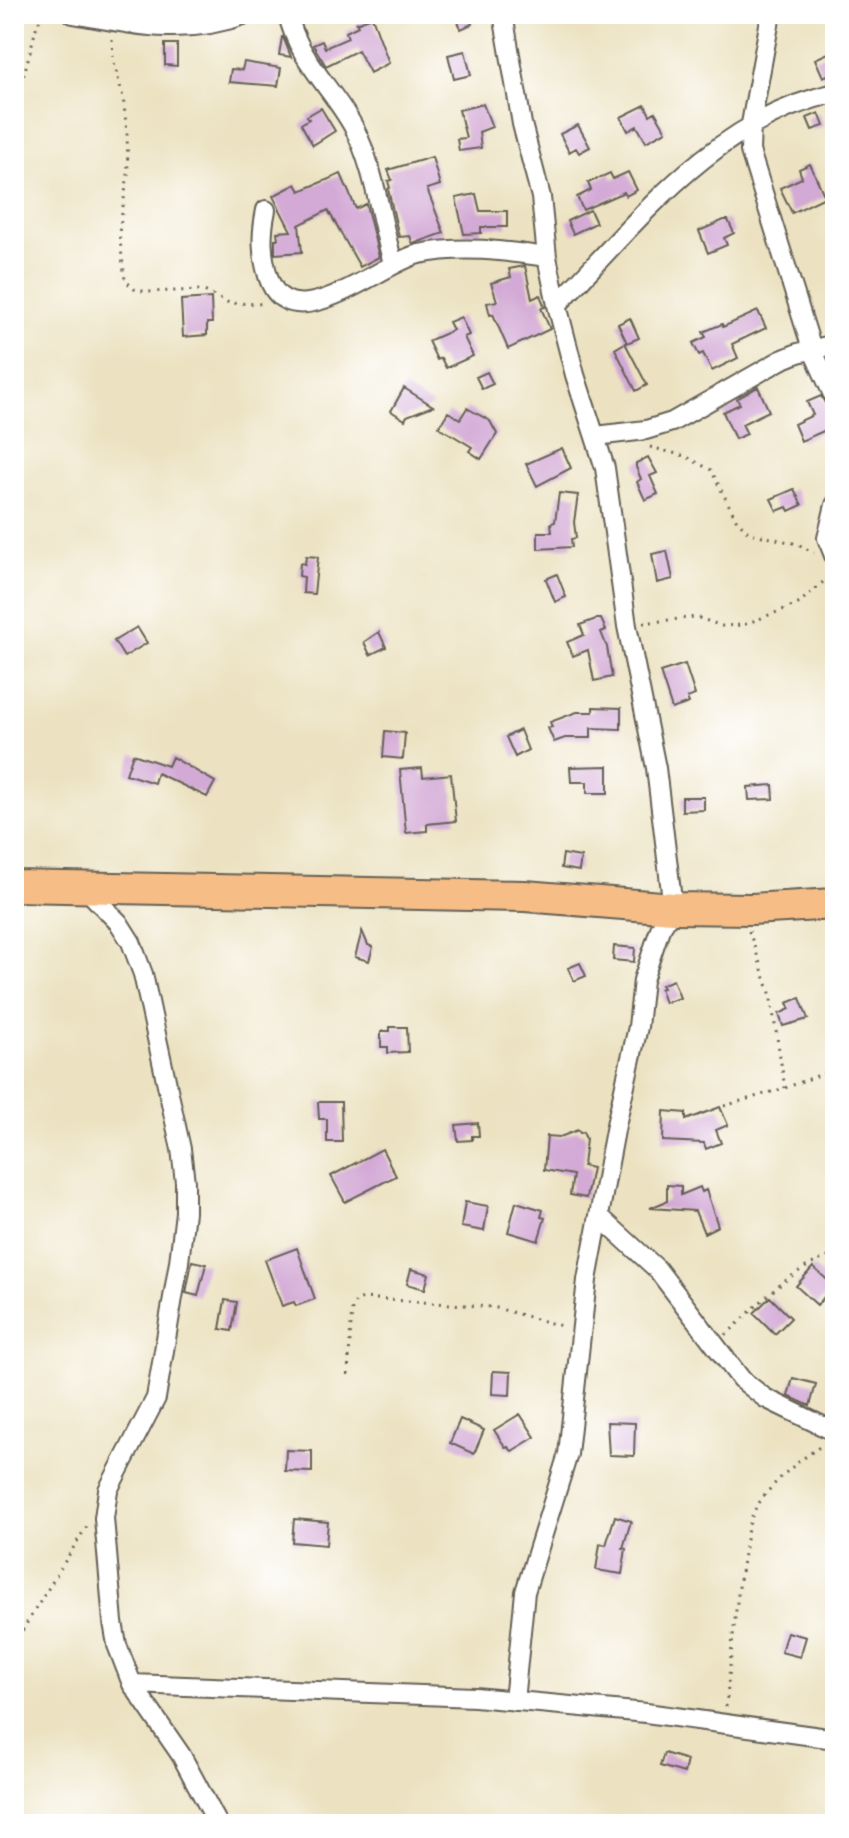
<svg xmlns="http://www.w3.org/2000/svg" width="849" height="1838" font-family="Sriracha,sans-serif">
<rect width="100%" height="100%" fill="#fff"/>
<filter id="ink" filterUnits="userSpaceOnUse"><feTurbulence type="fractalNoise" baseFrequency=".0125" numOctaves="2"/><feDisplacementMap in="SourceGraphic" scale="16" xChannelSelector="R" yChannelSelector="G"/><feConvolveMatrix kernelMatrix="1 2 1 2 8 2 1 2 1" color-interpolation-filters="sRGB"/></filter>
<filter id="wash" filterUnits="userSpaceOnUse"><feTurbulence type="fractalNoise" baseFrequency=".006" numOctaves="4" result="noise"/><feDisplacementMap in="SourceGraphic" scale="32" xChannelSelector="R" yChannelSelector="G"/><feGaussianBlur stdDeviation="1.8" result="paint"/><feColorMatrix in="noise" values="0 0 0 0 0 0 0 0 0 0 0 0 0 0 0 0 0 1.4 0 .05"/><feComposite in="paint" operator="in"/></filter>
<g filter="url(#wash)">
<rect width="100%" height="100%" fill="#ece2c1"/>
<g id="blocks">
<path fill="#d3a9d5" d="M455,14H468L472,24L461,29Z
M372,17L389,63L370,73L358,50L326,66L313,45L322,41L325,48L348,38L346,32L358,26L356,23Z
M282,37H283L291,57L279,55Z
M165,44H177V66L165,65Z
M835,50V72L823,77L815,59Z
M465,51L471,75L454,79L448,55Z
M244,62L281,68L278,86L229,82L231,69L242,70Z
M483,104L492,127L479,132L481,148L459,151L457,139L466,138L459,110Z
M645,105L650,115L655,112L666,131L646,142L637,126L628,131L621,117Z
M321,108L335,131L313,145L301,124L309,119L307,116Z
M819,113L824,126L812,130L807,118Z
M578,125L590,147L579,153L576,148L569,152L560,134Z
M432,157L440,185L427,189L444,233L413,244L410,236L399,237L388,189L390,188L388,181L392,180L388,170Z
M810,164L825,197L792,213L780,188L802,178L799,169Z
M628,172L637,190L626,196L624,192L583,210L577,197L591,190L588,183L610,173L613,179Z
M341,174L356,209L366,204L379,257L360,267L328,210L299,225L302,252L275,254V239H278L277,232L291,231L273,196L296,184L300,191Z
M476,194L480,211H507V227H481V233L464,234L456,198Z
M590,210L596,223L573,234L567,221Z
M724,220H728L734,233L724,238L727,245L708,253L699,231Z
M525,266L532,299L540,295L545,307L541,308L550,329L508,349L493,314L490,315L487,303L497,301L491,283L511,277L509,269Z
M211,298L212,323H207V335L183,337L181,300Z
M758,311L766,328L732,344L738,358L712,371L703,353L699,355L693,343L706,337L703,332L722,324L723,327Z
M461,317L469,335L464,337L473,356L446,368L441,358L437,360L428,341L453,330L449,322Z
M630,318L639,338L627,343L618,324Z
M625,343L647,385L636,391L615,349Z
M487,372L493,384L482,389L476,377Z
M758,387L769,411L742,424L747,434L735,439L723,412L740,404L737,399Z
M404,388L433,406L407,416L405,420L391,411Z
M821,396L828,408L835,411V426L801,441L794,424L813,415L807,402Z
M467,408L490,421L497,434L481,459L469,451L472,447L439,427L448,412L460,419Z
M562,448L571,468L537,486L526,464Z
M648,457L657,473L650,476L658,494L645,500L637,482L641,479L636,467V463Z
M794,489L802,505L789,511L787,507L777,511L771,499Z
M559,493L578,495L574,522L576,538L571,539L572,547L538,549V532H552L551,523L555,522Z
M667,551L673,579L657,583L652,554Z
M306,556L318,557L314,594L303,593L304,577L299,576L300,563L305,564Z
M557,574L566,597L555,602L546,579Z
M596,619H601L606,630L601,632L607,647L612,677L594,681L588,650L573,656L567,642L584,635L580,625Z
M137,627L147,643L124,657L114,641Z
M379,632L386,647L370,655L364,642Z
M685,664L695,695L687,698L689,703L672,709L660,672Z
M593,707L621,708V729L591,728V738H565L554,742L548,728L552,727L550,722L577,712H593Z
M520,730L528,750L515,757L506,737Z
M385,731L405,733L403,759L383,757Z
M133,754L168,766L172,757L215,782L207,797L157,773L154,783L126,774Z
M608,766V793H587V782H571L570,767Z
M422,768L423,777L451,774L456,821L427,824V831L406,833L400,770Z
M773,785L774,799L749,800L748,787Z
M682,797H704V810L682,811Z
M563,854L581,857L579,871L561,868Z
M362,931L368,945L373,947L369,961L355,957Z
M614,946L635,948L634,962L613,960Z
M580,963L586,976L574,981L568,968Z
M673,980L680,998L665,1003L660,989L663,988L661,985Z
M800,998L808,1019L783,1026L779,1014L790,1009L787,1003Z
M390,1027H407L408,1052L388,1053V1047H381V1031H390Z
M318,1102H341L342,1142H327V1119H319Z
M720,1107L728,1125L716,1130L721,1143L706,1149L704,1143L663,1141L664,1111L686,1113V1120Z
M478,1123L479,1136H472V1140L458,1141L456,1125Z
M578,1130L580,1133L583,1132L586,1139L583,1166L592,1168L586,1198L570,1195L573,1175L544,1170L547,1136L560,1137Z
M382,1149L396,1176L345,1202L331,1176Z
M667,1185L681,1186V1195L700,1187L702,1192L706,1190L718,1226L704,1233L695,1211L650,1208L667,1201Z
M465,1202L488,1206L484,1231L461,1227Z
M516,1202L543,1210L541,1217L545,1218L538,1241L508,1232Z
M297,1248L315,1299L296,1306L294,1302L282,1306L265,1260Z
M192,1261L206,1264L198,1296L186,1293Z
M813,1267L834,1286L817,1305L796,1286Z
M411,1269L429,1274L425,1289L407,1284Z
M770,1297L791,1318L775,1334L754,1313Z
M225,1300L237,1302L232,1331L220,1329Z
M493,1371L511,1372L510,1395L492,1394Z
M793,1378L816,1384L810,1406L788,1396Z
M520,1414L535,1437L512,1451L508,1447L506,1448L494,1430Z
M460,1419L484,1430L474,1454L450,1443Z
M607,1422L635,1423L634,1456L609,1455Z
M286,1450L312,1451V1472L285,1471Z
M615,1516L631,1521L623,1548L626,1549L622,1574L596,1570L600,1544L606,1545Z
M294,1519L328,1522L326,1545L292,1542Z
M787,1632L806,1637L800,1657L781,1652Z
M664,1753L687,1760L684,1773L660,1766Z"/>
</g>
</g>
<g filter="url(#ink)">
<use href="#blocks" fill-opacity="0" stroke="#656156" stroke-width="2"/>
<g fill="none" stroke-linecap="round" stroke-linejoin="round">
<g stroke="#656156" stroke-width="22">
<path id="street" d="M73,14C136,25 184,37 247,14
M288,14C297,58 332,88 353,126C375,168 380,218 393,263
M503,14L522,124L541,197L547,257L557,305L575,375L605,468L627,626L656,768L673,908L660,929L643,980L638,1027L616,1125L587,1280L568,1454L525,1592L514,1701
M771,14L751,124L750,151L812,349L835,399
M266,210C261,234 261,253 268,276C289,345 380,263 419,254C462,245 504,251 547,257
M557,305C638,221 715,119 835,93
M596,436L646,430L672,422L781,360L798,353L835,344
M835,505L827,538L835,558
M86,889L119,923L131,942L143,974L181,1149L185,1182V1212L179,1262L156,1398L108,1490L104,1518L113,1622L117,1645L132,1684L181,1755L218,1824
M599,1216L657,1269L741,1379L765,1398L835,1432
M132,1684L475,1697L646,1713L835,1739"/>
</g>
<g stroke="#656156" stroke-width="34">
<path id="primary" d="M14,886L525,896L673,908L751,909L835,904"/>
</g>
<path stroke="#656156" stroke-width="3" stroke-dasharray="2 6" stroke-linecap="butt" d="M112,39L113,59L123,97L127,132L128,173L119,233L125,280L134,289L147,292L202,290L229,303L265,304
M14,88L23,78L37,25L41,18L49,14
M650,447L685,456L711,470L736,519L749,533L798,544L814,553
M643,623L696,617L722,626L743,625L798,604L823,582L835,577
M749,931L770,993L785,1088
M724,1106L785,1088L835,1069
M726,1335C757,1306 792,1266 835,1255
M348,1375L352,1307L356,1301L363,1298L493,1307L565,1327
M14,1644L88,1524
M726,1707C731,1657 735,1609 743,1560C746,1542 747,1522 757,1506C773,1481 799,1460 824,1444"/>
<use href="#street" stroke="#fff" stroke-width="18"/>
<use href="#primary" stroke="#f6be86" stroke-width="30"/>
</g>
</g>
<rect width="849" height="1838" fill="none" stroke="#fff" stroke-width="48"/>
</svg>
